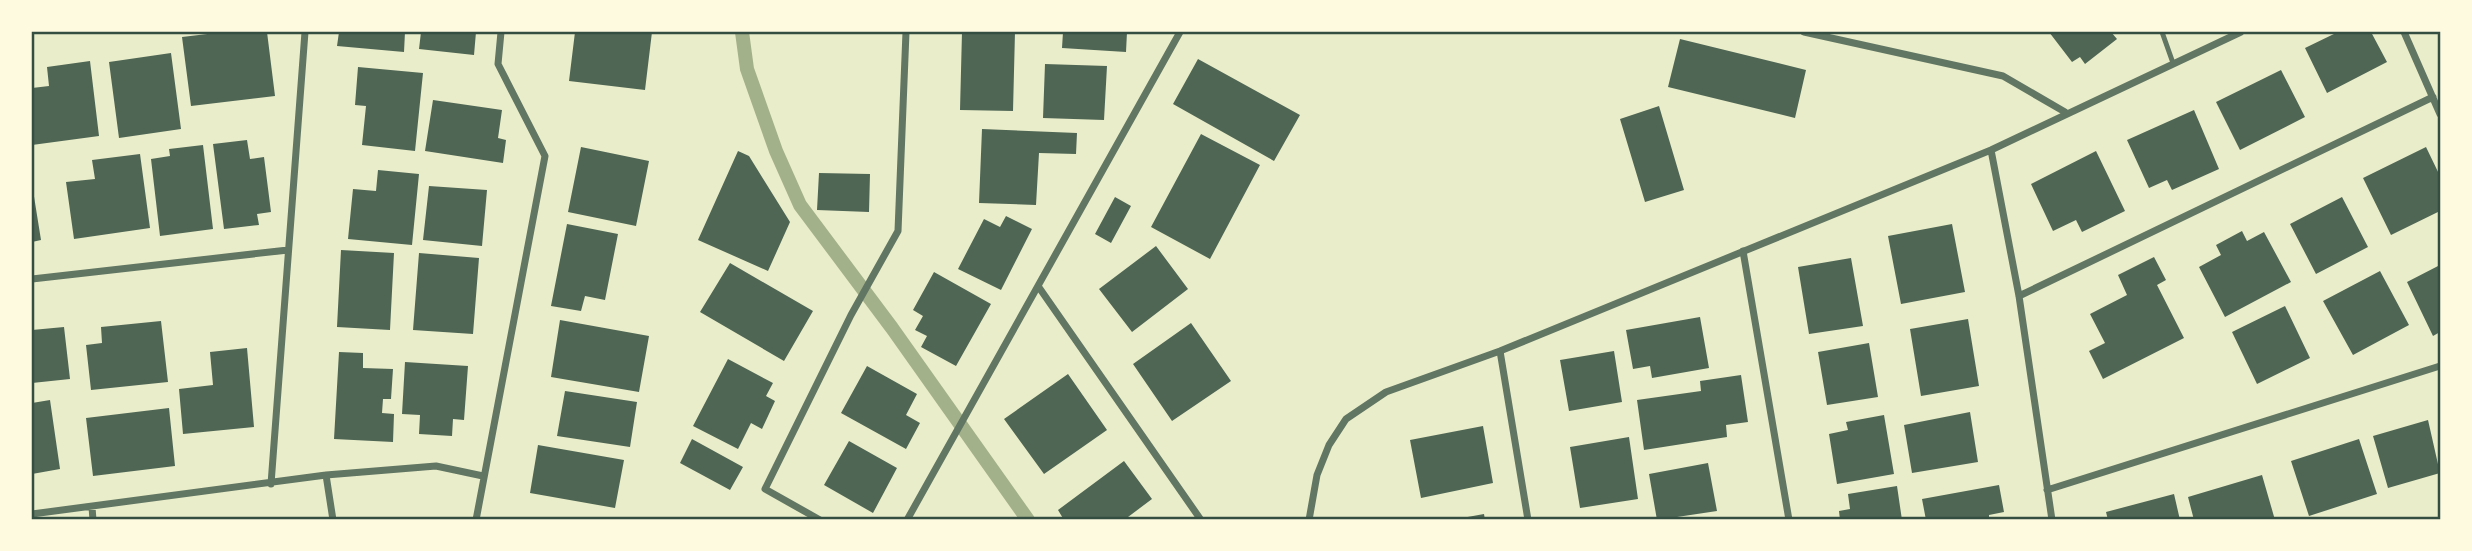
<svg xmlns="http://www.w3.org/2000/svg" width="2472" height="551" font-family="Barlow,sans-serif">
<rect width="100%" height="100%" fill="#e9edc9"/>
<g fill="none" stroke-linecap="round" stroke-linejoin="round">
<path stroke="#a3b18a" stroke-width="14" d="M742,32L747,69L776,151L800,205L892,328L1028,520"/>
</g>
<path fill="#4f6655" d="M224,32H267L275,96L191,106L182,37Z
M339,32H405L404,52L337,46Z
M421,32H476L474,55L419,49Z
M575,32H652L645,90L569,81Z
M962,32H1015L1013,111L960,110Z
M1063,32H1127L1126,52L1062,48Z
M2049,32H2111L2117,39L2085,64L2080,57L2072,62Z
M2338,32H2371L2387,62L2327,93L2305,48Z
M1680,39L1806,70L1795,118L1668,87Z
M171,53L181,129L119,138L109,62Z
M1198,59L1300,115L1274,161L1173,104Z
M90,61L99,136L32,145V88L49,86L47,67Z
M1045,64L1107,66L1104,120L1043,118Z
M358,67L423,73L415,151L362,145L366,106L355,105Z
M2281,70L2305,117L2240,150L2216,102Z
M433,100L502,110L498,138L506,140L503,163L425,151Z
M1659,106L1684,190L1645,202L1620,119Z
M2194,110L2219,169L2172,190L2167,180L2149,188L2127,140Z
M982,129L1077,133L1076,154L1039,153L1036,205L979,203Z
M1201,134L1260,165L1210,259L1151,227Z
M247,140L250,159L264,157L271,212L257,214L259,225L224,229L213,144Z
M203,145L213,229L160,236L151,159L170,156L169,149Z
M581,147L649,161L636,226L568,212Z
M2426,147L2440,176V211L2391,235L2363,178Z
M738,151L749,156L790,222L768,271L698,240Z
M2096,151L2125,211L2082,232L2076,220L2053,231L2031,184Z
M140,154L150,228L74,239L66,182L95,179L92,160Z
M378,170L419,174L412,245L348,239L353,189L376,191Z
M819,173L870,174L869,212L817,210Z
M32,184L41,240L32,242Z
M429,186L487,190L482,246L423,240Z
M1115,197L1131,206L1111,243L1095,234Z
M2342,197L2368,247L2316,274L2290,224Z
M1006,216L1032,229L1001,290L958,269L984,219L1000,227Z
M567,224L618,234L605,300L585,296L581,311L551,306Z
M1952,224L1965,292L1901,304L1888,236Z
M2242,231L2247,241L2264,232L2291,282L2225,317L2199,267L2221,255L2216,245Z
M1156,246L1188,289L1132,332L1099,289Z
M341,250L394,253L390,330L337,327Z
M419,253L479,258L473,334L413,330Z
M2154,257L2166,280L2157,285L2184,338L2103,379L2089,351L2105,343L2090,314L2127,295L2118,275Z
M1851,258L1863,326L1809,334L1798,267Z
M730,263L813,311L784,361L700,312Z
M2440,265V332L2433,336L2407,282Z
M2380,271L2409,325L2353,355L2323,301Z
M934,272L991,304L956,366L921,347L927,336L915,330L923,316L913,310Z
M2285,306L2310,358L2257,384L2232,332Z
M1700,317L1709,368L1652,378L1650,366L1633,369L1626,330Z
M1968,319L1979,386L1921,396L1910,329Z
M560,320L649,336L639,392L551,377Z
M161,321L168,382L91,390L86,345L102,343L101,327Z
M1191,323L1231,381L1172,421L1133,364Z
M64,327L70,379L32,383V330Z
M1869,343L1878,397L1827,405L1818,352Z
M247,348L254,427L183,434L179,389L213,385L210,352Z
M1614,351L1622,402L1569,411L1560,360Z
M339,352L363,353V368L393,369L391,399H383L382,413L394,414L393,442L334,439Z
M728,359L773,383L766,396L775,401L762,429L751,423L738,449L693,426Z
M405,362L468,366L464,420L453,419L452,436L419,434L420,415L402,414Z
M867,366L917,394L906,415L920,423L906,449L841,413Z
M1068,374L1107,430L1044,474L1004,419Z
M1741,375L1748,422L1726,425L1727,437L1644,450L1637,400L1701,391L1700,381Z
M565,391L637,402L630,447L557,436Z
M50,400L60,469L32,474V403Z
M169,408L175,466L93,476L86,418Z
M1970,412L1978,462L1912,473L1904,425Z
M1884,415L1894,474L1837,484L1829,434L1848,430L1846,422Z
M2428,420L2440,473L2388,488L2373,436Z
M1483,426L1493,483L1421,498L1410,440Z
M1629,437L1638,499L1580,508L1570,447Z
M692,439L743,467L730,490L680,463Z
M2359,439L2377,494L2309,516L2291,461Z
M849,441L897,468L873,513L824,485Z
M538,445L624,460L615,508L530,493Z
M1124,461L1152,499L1124,520H1064L1058,510Z
M1708,463L1717,511L1657,520L1649,474Z
M2262,475L2275,520H2194L2188,497Z
M1999,485L2004,512L1989,515V520H1926L1922,499Z
M1897,486L1902,520H1840L1839,511L1850,509L1848,494Z
M2174,494L2180,520H2108L2106,512Z
M1484,514L1485,520H1462V518Z"/>
<g fill="none" stroke-linecap="round" stroke-linejoin="round">
<path stroke="#617663" stroke-width="5" d="M2162,32L2173,63"/>
<path stroke="#617663" stroke-width="7" d="M1804,32L2003,76L2065,112
M2404,32L2440,114
M1991,150L2019,296L2052,520
M1743,251L1789,520
M32,279L288,250
M1038,286L1201,520
M2019,296L2433,97
M1500,351L1528,520
M326,475L333,520
M271,484L305,32
M2047,490L2440,366
M92,507L93,520
M32,514L326,475L436,466L483,476
M476,520L545,156L498,64L501,32
M820,520L765,489L851,315L898,231L906,32
M907,520L1180,32
M1309,520L1317,475L1329,445L1346,419L1386,392L1500,351L1991,150L2241,32"/>
</g>
<rect width="2472" height="551" fill="none" stroke="#fefae0" stroke-width="66"/>
<rect x="33" y="33" width="2406" height="485" fill="none" stroke="#344e41" stroke-width="2.5"/>
</svg>
